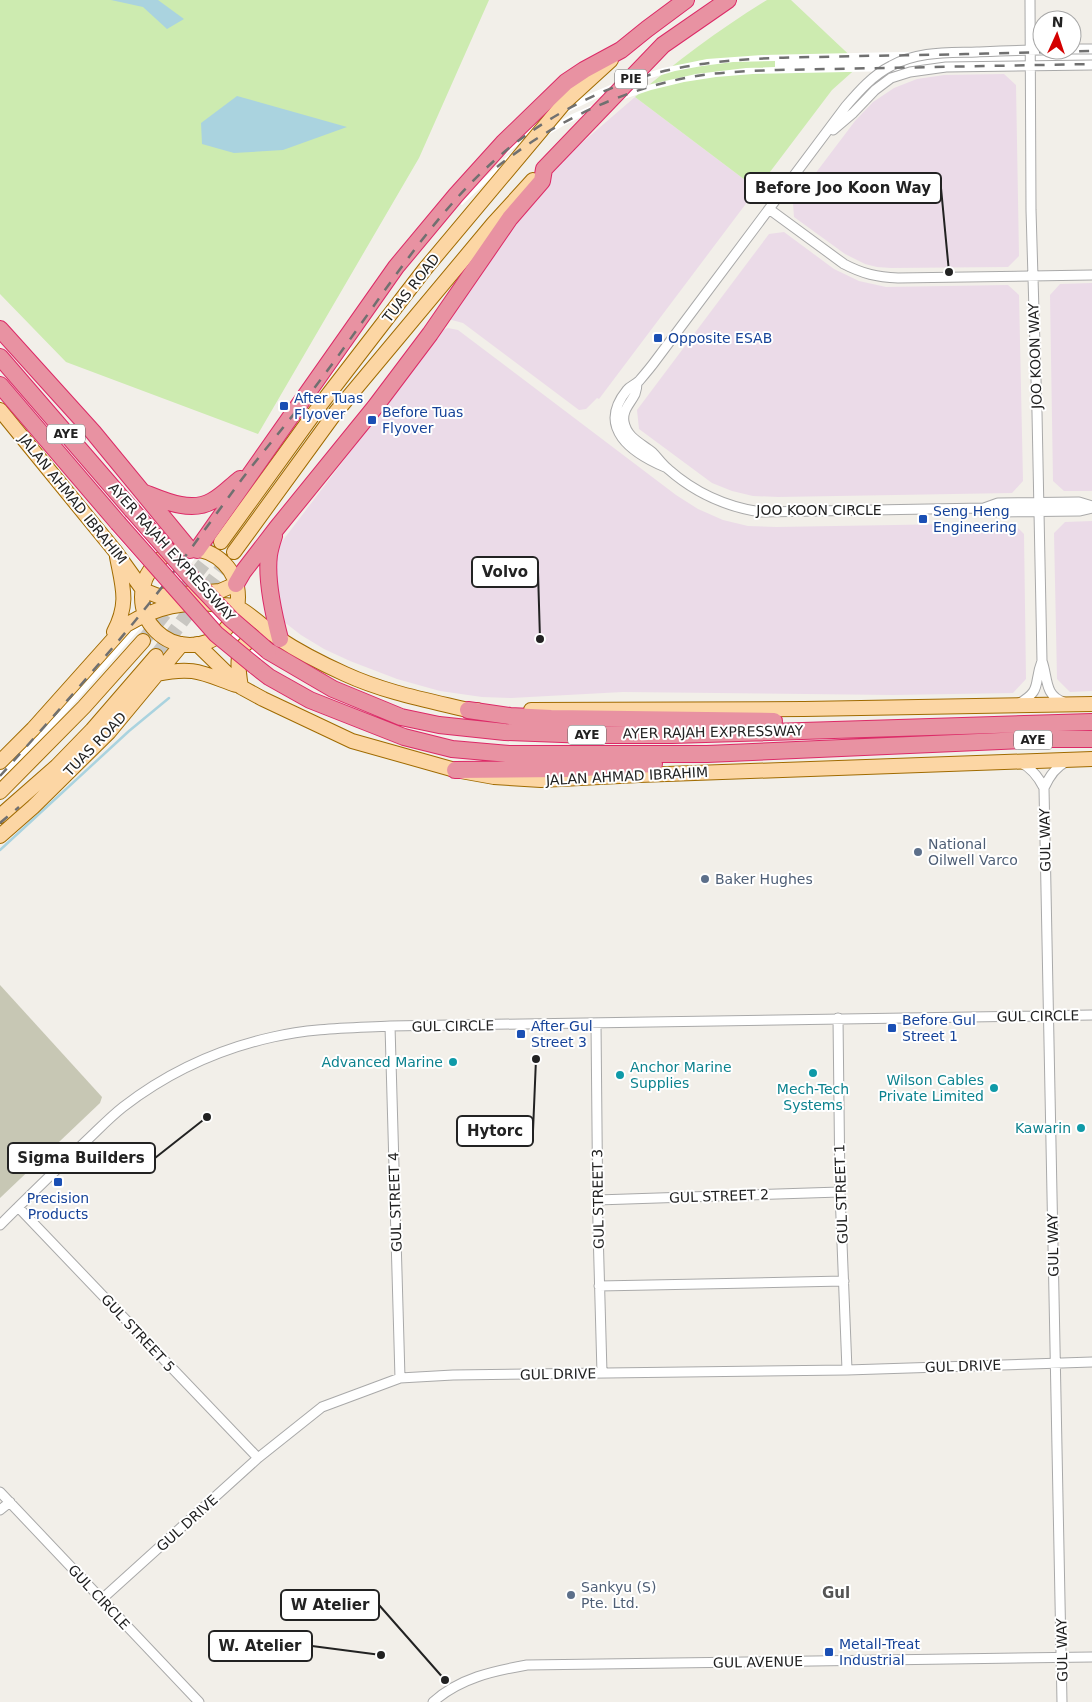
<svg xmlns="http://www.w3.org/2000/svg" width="1092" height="1702" font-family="'DejaVu Sans',sans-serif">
<rect width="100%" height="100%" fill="#f2efe9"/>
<path fill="#ebdbe8" d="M1004,74L1016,85L1019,256L1008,267L891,268L877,267L865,264L845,254L794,217L793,203L855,121L873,102L894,88L917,79L944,75Z
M635,97L757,189L599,399L597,398L586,409L579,410L463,323L448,319L513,224L563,159Z
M784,232L834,269L859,281L886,287L1008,285L1019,295L1023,481L1012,493L778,497L753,496L732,491L712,483L639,429L637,410L769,234Z
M1092,283V491H1064L1053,481L1050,295L1060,284Z
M448,328L458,330L676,495L698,509L723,520L748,526L776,527L1013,523L1024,534L1026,679L1013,693L893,695L623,692L511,698L482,697L440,691L397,679L350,661L324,649L301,635L279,618L274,552L443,330Z
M1092,521V691L1070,692L1057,679L1054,533L1065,522Z"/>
<path fill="#c7c7b4" d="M0,985L102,1097L100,1103L0,1198Z"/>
<path fill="#cdebb0" d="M0,0H489L419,158L258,434L66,362L0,294Z
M767,0H791L860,65L832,90L757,189L635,97C677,61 720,29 767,0Z"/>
<path fill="#aad3df" d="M111,0H158L184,19L167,29L143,7Z
M237,96L347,127L283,150L234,153L202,144L201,123Z"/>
<path fill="#fff" d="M1092,48V67L753,74L716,77L684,82L651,90L618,101L589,113L563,126L533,144L505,165L462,205L458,202L513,151L570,115L606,99L643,86L696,74L746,68L775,67V61L733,62L702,66L675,71L620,87L560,116L529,136L491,166L493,157L535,124L589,94L615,83L663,68L707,59L762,55L1042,49L1072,50Z
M344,342L352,348L190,565L219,598L273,645L249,674L183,611L150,617L0,788V770L88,673L160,585L111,530L140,506L182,555Z"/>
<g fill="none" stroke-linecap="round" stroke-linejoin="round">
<path stroke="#aad3df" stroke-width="2.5" d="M0,850L129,731L169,698"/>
<path stroke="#c8c6c1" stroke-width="14" stroke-dasharray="14 7" stroke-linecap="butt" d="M143,641L221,542
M156,656L234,552"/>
<g stroke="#a9a9a9" stroke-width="11">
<path id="minor" d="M1030,0L1031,210L1037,413L1042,661C1048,677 1044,696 1064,702
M1072,49H1092
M833,130L853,113L875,90L891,78L910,72L946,67L1092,65
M769,209L844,264C863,274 877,277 898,278L1092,275
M637,383C637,386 636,391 635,394C630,404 622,410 624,422C627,438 641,443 652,452C658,458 662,464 668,469C694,492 727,507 761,512L984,508L998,503L1079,502L1092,506
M665,467C632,453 596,428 627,390C630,386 635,385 639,381C645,374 651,367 656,360L846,106C859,91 873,75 891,66C918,51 948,53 977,52C999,51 1020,50 1042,50
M984,508L997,512L1080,511L1092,508
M1018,704C1043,690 1033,684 1042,661
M1019,762C1031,767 1038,776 1044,788
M838,1018L840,1192L847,1370
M596,1024L598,1229L602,1373
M390,1026L400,1378
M597,1200L840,1192
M18,1207L258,1458
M0,1225C28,1197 56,1170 84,1143C97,1131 109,1118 123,1107C167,1073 219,1049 273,1037C311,1028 351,1028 390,1026L1092,1015
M599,1286L844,1281
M0,1492L199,1702
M0,1510L10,1502
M102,1599L258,1458L322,1407L400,1378L453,1375L847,1370L1092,1362
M433,1702C460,1678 493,1671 527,1665L1092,1657
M1062,1702L1044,788C1049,777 1055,767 1066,762"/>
</g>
<g stroke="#a06b00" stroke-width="16">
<path id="primary" d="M0,410L115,551L143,590
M221,542L321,404L425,269L565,102L611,60
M142 597a48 48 0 1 1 96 0a48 48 0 1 1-96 0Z
M234,552L336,412L493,224L533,180
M143,590L158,596L220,591L236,584
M114,632C129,603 123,588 117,557
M197,644L241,687L263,699L352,741L455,770L494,777L541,780L639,775L1092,759
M157,674C194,666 202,673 236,685
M241,687C239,675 234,650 248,642C252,640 259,639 263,638
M531,710L804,709L1092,704
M0,762L33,729L126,625C156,607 185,600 220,605C226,605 234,605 239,608C253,616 265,628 278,638C296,650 325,665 345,674C384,692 426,700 468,710H477
M0,792L84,707L143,641
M0,816L57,766L92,730L156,656
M0,836L33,807L109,732L182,644"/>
</g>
<g stroke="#dc2a67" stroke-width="18">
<path id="motorway" d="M0,329L93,432L190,550
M0,357L132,510
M0,385L118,523
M145,493C165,501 191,513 212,501C222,496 231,486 240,479
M274,536C272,542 270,549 269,555C266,578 274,616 280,639
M197,550L396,267L456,195L503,143L566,82L584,70L621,50L647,29L686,0
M236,584L243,572L276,529L375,407L430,334L510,218L542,181L544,169L663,45L728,0
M268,651L333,689L401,717L439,725L505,732L589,735H672L1092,722
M255,666L269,677L310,700L404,737L452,749L509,754H707L1047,739H1092
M468,710L510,716L551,718L774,721
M455,770L566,769L654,764"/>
</g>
<use href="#minor" stroke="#fff" stroke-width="9"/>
<use href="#primary" stroke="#fcd6a4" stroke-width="14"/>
<use href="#motorway" stroke="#e892a2" stroke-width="16"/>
<path stroke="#707070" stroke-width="2.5" stroke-dasharray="10 10" stroke-linecap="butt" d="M497,167C554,122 618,91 690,77C718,72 748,71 777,70L1092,64
M0,776C46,725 92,673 135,621C173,575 207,526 242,479C268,445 296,413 321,379C381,300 432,211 509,148C553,113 606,86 660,72C725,56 792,58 858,56C936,55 1014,53 1092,51
M0,823L19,807"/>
<g stroke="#dc2a67" stroke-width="18" stroke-linecap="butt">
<path id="motorway-bridge" d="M132,510L191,577L231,619L268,651
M118,523L216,634L255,666"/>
</g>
<use href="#motorway-bridge" stroke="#e892a2" stroke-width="16"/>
</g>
<g fill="#1a4fb4" stroke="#fff" stroke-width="2">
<rect x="653" y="333" width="10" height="10" rx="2.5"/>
<rect x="279" y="401" width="10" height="10" rx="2.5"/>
<rect x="367" y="415" width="10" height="10" rx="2.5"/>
<rect x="918" y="514" width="10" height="10" rx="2.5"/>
<rect x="887" y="1023" width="10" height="10" rx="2.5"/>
<rect x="516" y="1029" width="10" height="10" rx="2.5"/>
<rect x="53" y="1177" width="10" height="10" rx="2.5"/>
<rect x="824" y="1647" width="10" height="10" rx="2.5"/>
</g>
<g fill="#5c6f8a" stroke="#fff" stroke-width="2">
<circle cx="918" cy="852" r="5"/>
<circle cx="705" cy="879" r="5"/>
<circle cx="571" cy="1595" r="5"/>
</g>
<g fill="#0f9aa8" stroke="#fff" stroke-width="2">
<circle cx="453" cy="1062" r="5"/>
<circle cx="813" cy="1073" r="5"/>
<circle cx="620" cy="1075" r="5"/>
<circle cx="994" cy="1088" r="5"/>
<circle cx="1081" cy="1128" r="5"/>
</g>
<g text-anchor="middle" stroke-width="4" stroke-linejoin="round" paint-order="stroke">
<g fill="#fff" stroke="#646464" stroke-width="1">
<rect x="615" y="69.5" width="32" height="19" rx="4"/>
<rect x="47" y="424.5" width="38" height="19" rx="4"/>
<rect x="568" y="725.5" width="38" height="19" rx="4"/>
<rect x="1014" y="730.5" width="38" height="19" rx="4"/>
</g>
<g font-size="12" font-weight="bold" fill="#222">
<text x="631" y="83">PIE</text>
<text x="66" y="438">AYE</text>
<text x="587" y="739">AYE</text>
<text x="1033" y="744">AYE</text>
</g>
<g font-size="14" fill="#222" stroke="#fff">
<text transform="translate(411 288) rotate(-52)" y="5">TUAS ROAD</text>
<text transform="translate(1035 356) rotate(-92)" y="5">JOO KOON WAY</text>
<text transform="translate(73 499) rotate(51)" y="5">JALAN AHMAD IBRAHIM</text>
<text x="819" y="515">JOO KOON CIRCLE</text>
<text transform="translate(172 552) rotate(48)" y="5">AYER RAJAH EXPRESSWAY</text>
<text transform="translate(713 732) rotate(-1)" y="5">AYER RAJAH EXPRESSWAY</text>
<text transform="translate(95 744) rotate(-46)" y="5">TUAS ROAD</text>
<text transform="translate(627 776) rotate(-3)" y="5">JALAN AHMAD IBRAHIM</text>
<text transform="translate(1045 840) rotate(-91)" y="5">GUL WAY</text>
<text transform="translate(1038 1016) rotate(-1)" y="5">GUL CIRCLE</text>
<text transform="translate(453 1026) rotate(-1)" y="5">GUL CIRCLE</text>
<text transform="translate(841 1194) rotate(-92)" y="5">GUL STREET 1</text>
<text transform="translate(719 1196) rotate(-2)" y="5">GUL STREET 2</text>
<text transform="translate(598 1199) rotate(-91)" y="5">GUL STREET 3</text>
<text transform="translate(395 1202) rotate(-92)" y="5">GUL STREET 4</text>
<text transform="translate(1053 1245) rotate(-91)" y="5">GUL WAY</text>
<text transform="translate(138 1333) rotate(47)" y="5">GUL STREET 5</text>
<text transform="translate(963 1366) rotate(-2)" y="5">GUL DRIVE</text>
<text transform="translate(558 1374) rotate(-1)" y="5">GUL DRIVE</text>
<text transform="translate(187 1523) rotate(-42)" y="5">GUL DRIVE</text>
<text transform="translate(99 1597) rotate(47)" y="5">GUL CIRCLE</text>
<text transform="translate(1062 1650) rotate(-91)" y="5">GUL WAY</text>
<text transform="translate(758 1662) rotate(-1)" y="5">GUL AVENUE</text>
</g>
<g font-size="14" fill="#164399" stroke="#fff" text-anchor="start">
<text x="668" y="343">Opposite ESAB</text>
<text x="294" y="403">After Tuas<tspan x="294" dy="16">Flyover</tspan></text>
<text x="382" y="417">Before Tuas<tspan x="382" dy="16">Flyover</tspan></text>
<text x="933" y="516">Seng Heng<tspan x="933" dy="16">Engineering</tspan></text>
<text x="902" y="1025">Before Gul<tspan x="902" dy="16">Street 1</tspan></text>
<text x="531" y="1031">After Gul<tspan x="531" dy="16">Street 3</tspan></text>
<text x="58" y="1203" text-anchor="middle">Precision<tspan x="58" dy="16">Products</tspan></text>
<text x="839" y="1649">Metall-Treat<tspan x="839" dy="16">Industrial</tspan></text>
</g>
<g font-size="14" fill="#4e5e75" stroke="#fff" text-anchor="start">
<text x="928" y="849">National<tspan x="928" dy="16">Oilwell Varco</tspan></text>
<text x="715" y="884">Baker Hughes</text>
<text x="581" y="1592">Sankyu (S)<tspan x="581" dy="16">Pte. Ltd.</tspan></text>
</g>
<g font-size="14" fill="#0d838f" stroke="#fff" text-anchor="end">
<text x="443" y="1067">Advanced Marine</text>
<text x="630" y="1072" text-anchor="start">Anchor Marine<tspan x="630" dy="16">Supplies</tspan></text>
<text x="984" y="1085">Wilson Cables<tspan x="984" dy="16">Private Limited</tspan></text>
<text x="813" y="1094" text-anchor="middle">Mech-Tech<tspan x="813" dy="16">Systems</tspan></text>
<text x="1071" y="1133">Kawarin</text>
</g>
<g font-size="15" font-weight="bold" fill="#555" stroke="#fff">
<text x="836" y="1598">Gul</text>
</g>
</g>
<path fill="none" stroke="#222" stroke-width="2" d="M949 272L941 188M540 639L538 572M536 1059L533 1131M207 1117L155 1158M445 1680L379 1605M381 1655L312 1646"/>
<g fill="#222" stroke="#fff" stroke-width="2">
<circle cx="949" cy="272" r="5"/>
<circle cx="540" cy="639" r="5"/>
<circle cx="536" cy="1059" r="5"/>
<circle cx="207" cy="1117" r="5"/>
<circle cx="445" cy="1680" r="5"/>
<circle cx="381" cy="1655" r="5"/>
</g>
<g fill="#fff" stroke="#222" stroke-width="2">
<rect x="745" y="173" width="196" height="30" rx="5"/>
<rect x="472" y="557" width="66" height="30" rx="5"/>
<rect x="457" y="1116" width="76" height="30" rx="5"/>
<rect x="8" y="1143" width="147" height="30" rx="5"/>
<rect x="281" y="1590" width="98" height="30" rx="5"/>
<rect x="209" y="1631" width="103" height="30" rx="5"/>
</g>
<g font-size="15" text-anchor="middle" font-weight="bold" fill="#222">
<text x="843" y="193">Before Joo Koon Way</text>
<text x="505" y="577">Volvo</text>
<text x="495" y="1136">Hytorc</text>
<text x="81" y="1163">Sigma Builders</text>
<text x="330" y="1610">W Atelier</text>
<text x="260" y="1651">W. Atelier</text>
</g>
<g transform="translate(1057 35) rotate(3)"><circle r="24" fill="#ffffff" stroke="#a7a7a7"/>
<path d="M0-4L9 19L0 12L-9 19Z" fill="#d40000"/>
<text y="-8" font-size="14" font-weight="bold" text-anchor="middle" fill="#222222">N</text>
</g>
</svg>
